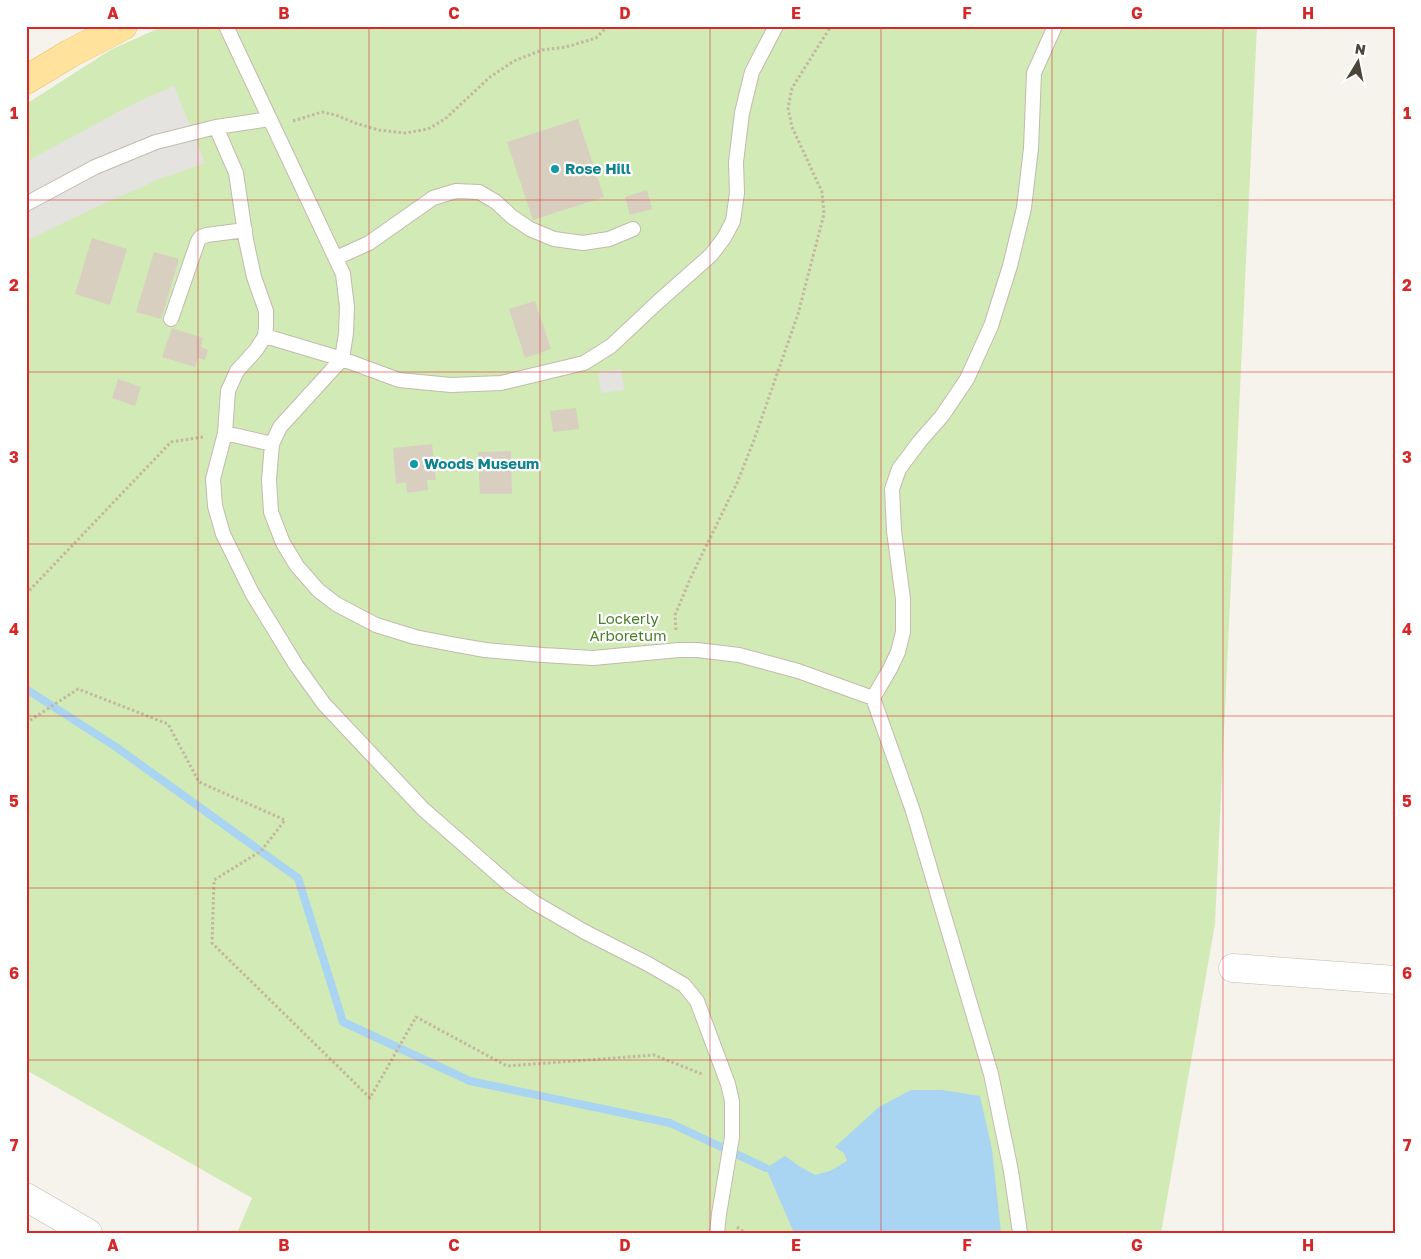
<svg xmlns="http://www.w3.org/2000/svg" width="1421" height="1259" font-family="'Golos Text',sans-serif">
<rect width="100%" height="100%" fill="#f6f3ec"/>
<path fill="#d2eab5" d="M164,26H1257L1215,924L1161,1233H237L252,1198L26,1070V104L112,49Z"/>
<path fill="#e5e3e0" d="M174,86L205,163L157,180L94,208L26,241V162L131,105Z
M621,369L624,390L601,393L598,372Z"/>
<path fill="#a9d4f2" d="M911,1090H942L980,1096L992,1149L1001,1233H794L766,1168L785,1156L799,1166L815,1175L830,1171L847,1161L844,1153L835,1147L879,1107Z"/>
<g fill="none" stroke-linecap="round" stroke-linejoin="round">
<path stroke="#a9d4f2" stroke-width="8" d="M26,689L116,747L298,878L343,1022L470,1081L670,1123L766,1168"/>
</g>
<path fill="#d8cfc1" d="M578,119L604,197L533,220L507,142Z
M647,190L652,209L630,215L625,197Z
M92,238L127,249L110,305L75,294Z
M154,252L179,259L161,319L136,312Z
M535,301L551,349L525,358L509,309Z
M172,328L203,338L201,347L208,350L205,360L198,358L195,367L162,357Z
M118,379L141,387L135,406L112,398Z
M576,408L579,429L553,432L550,411Z
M432,444L436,480H427L428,490L407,493L406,482L396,484L393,448Z
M511,451L512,494H480L478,452Z"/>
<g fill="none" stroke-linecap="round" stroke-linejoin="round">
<g stroke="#c2bbae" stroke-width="16">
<path id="service" d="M226,26L343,274L347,307L346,333L342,359L280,427L272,444L269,480L271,512L283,543L297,566L318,590L336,604L376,625L415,637L451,644L485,650L543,655L593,658L679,650H697L739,655L798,671L873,698L913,811L991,1074L1011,1171L1020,1233
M216,127L270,119
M26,204L95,167L156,142L216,127L236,173L246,240L254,277L266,311V327L265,336L256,350L237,371L228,391L225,433L213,479L215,506L223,534L252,593L296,665L324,704L423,809L511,886L535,903L585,932L648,964L684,985L697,1001L728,1084L732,1101V1137L719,1214L717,1233
M336,258L369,243L433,198L456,191L479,192L496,202L511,216L530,229L554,239L583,243L609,239L633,229
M171,319L198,241L201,237L207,235L245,230
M265,336L342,359L399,380L451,385L501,383L584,363L611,346L659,301L711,255L724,238L733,221L737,193L736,162L742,113L752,72L776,26
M225,433L272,444
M873,698L890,669L898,652L903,632V599L894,531L892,489L899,469L920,441L942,416L967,379L991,326L1010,266L1024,208L1031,148L1034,73L1055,26"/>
</g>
<g stroke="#c2bbae" stroke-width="29">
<path id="minor" d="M1233,968L1395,980
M26,1197L88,1233"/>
</g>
<g stroke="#e6c16a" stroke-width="29">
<path id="primary" d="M26,80L69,54L123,26"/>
</g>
<path stroke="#c4b79f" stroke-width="3" stroke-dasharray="2.5 2.5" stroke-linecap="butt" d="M293,121L322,112L336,115L355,123L379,130L405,133L428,129L445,119L490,77L514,61L542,50L566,47L596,38L608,26
M26,594L171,442L203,437
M676,630L675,615L691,577L737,483L754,440L798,314L824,214L822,192L792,127L788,108L792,88L831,26
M26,723L78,689L168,724L199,782L285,820L261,851L214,880L212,943L370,1098L416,1017L507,1066L654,1055L702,1074
M737,1227L745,1233"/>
<use href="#service" stroke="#fff" stroke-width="14"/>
<use href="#minor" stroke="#fff" stroke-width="28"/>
<use href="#primary" stroke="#ffe39c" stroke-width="28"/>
</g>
<path fill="none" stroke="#d62828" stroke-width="1" stroke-opacity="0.55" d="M198,26V1233M369,26V1233M540,26V1233M710,26V1233M881,26V1233M1052,26V1233M1223,26V1233M26,200H1395M26,372H1395M26,544H1395M26,716H1395M26,888H1395M26,1060H1395"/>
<g fill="#0f9aa8" stroke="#fff" stroke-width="2">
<circle cx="555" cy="169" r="5"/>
<circle cx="414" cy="464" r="5"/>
</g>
<g text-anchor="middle" stroke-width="4.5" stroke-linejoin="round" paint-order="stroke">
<g font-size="15" font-weight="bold" fill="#0d838f" stroke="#fff" text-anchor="start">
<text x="565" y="174">Rose Hill</text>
<text x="424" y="469">Woods Museum</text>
</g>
<g font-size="15" fill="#4a7f2a" stroke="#fff">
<text x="628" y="624">Lockerly<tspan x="628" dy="17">Arboretum</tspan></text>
</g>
</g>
<rect width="1421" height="1259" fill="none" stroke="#ffffff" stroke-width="55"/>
<g transform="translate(1358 62) rotate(10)" stroke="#ffffff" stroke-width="4" paint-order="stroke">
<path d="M0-4L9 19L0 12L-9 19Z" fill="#4b4439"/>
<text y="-8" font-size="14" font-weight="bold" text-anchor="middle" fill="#4b4439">N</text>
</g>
<rect x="28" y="28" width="1366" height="1204" fill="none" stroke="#d62828" stroke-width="2"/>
<g font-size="16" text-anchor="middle" font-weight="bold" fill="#d62828">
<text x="113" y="19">A</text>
<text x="284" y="19">B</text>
<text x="454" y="19">C</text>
<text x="625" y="19">D</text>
<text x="796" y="19">E</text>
<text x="967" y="19">F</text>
<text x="1137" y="19">G</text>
<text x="1308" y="19">H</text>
<text x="14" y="119">1</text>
<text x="1407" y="119">1</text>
<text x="14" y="291">2</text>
<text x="1407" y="291">2</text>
<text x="14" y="463">3</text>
<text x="1407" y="463">3</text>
<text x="14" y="635">4</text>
<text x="1407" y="635">4</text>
<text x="14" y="807">5</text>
<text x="1407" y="807">5</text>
<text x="14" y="979">6</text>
<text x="1407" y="979">6</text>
<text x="14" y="1151">7</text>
<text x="1407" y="1151">7</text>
<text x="113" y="1251">A</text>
<text x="284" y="1251">B</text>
<text x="454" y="1251">C</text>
<text x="625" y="1251">D</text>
<text x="796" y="1251">E</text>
<text x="967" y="1251">F</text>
<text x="1137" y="1251">G</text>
<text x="1308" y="1251">H</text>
</g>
</svg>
